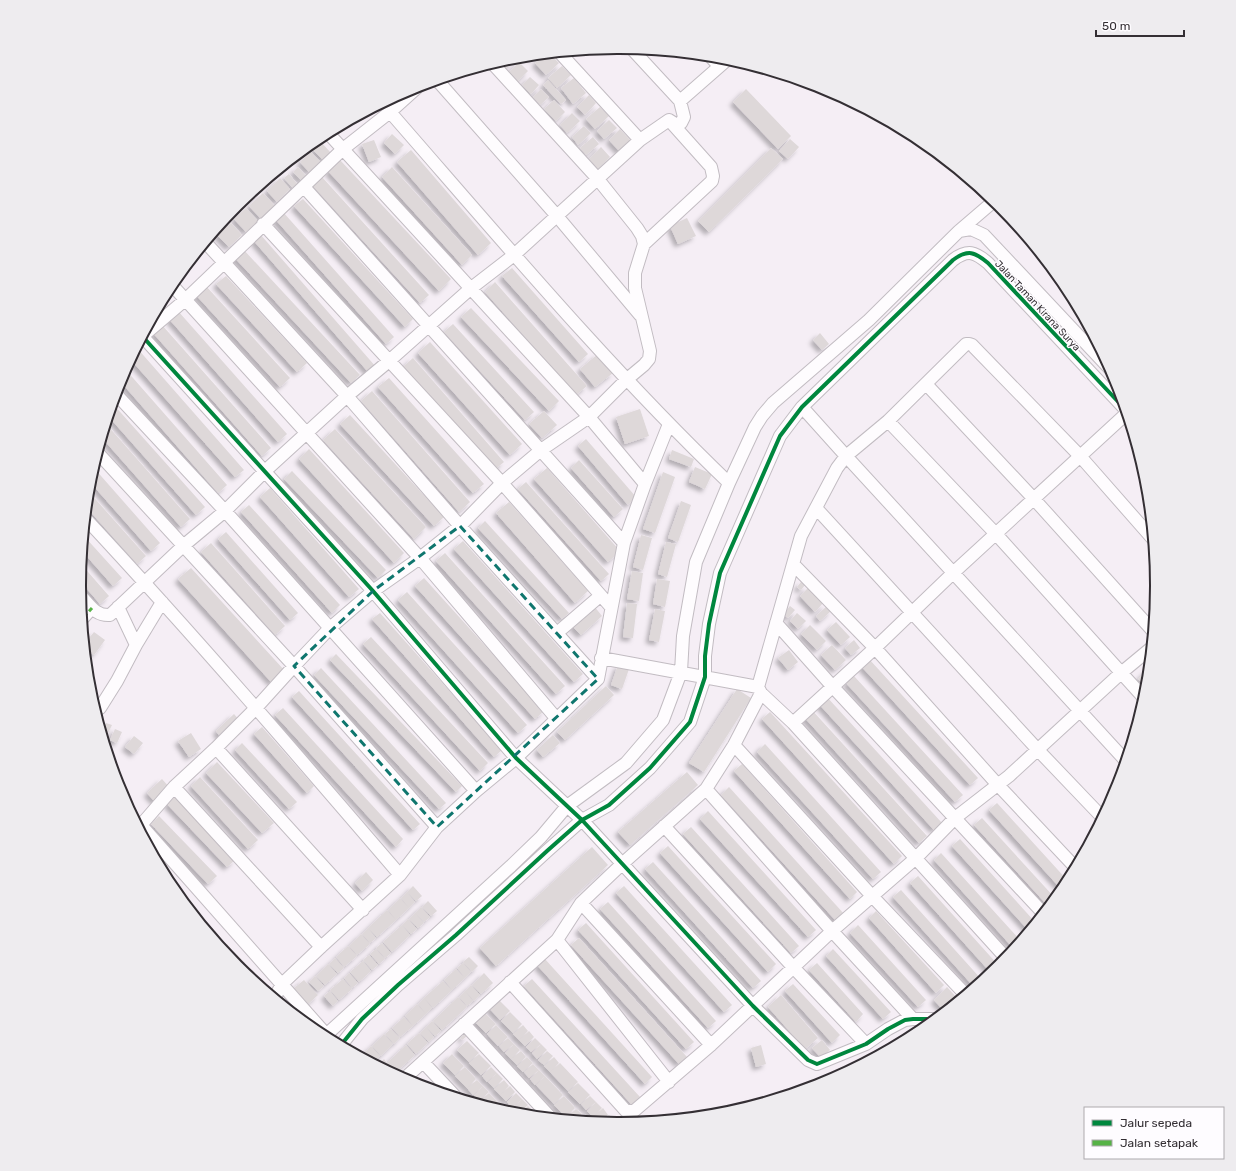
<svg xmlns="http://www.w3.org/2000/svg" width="1236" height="1171" font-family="Rubik,sans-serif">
<defs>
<filter id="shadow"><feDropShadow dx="-3.5" dy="3.5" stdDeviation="2" flood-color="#0004"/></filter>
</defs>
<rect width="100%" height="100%" fill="#f5eef5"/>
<path fill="#ded8d9" filter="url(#shadow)" d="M545,54H550L559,63L546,75L535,63Z
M537,55L532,59L529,56H530Z
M513,57L515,59L505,69L498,62Z
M519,62L528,71L518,81L509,72Z
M562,66L571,75L557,88L548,78Z
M530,77L539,85L531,94L522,85Z
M574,78L586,93L573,104L561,88Z
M548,80L566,100L561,104L543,85Z
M541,89L549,97L540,105L533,97Z
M746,89L791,136L778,149L733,102Z
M589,95L596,103L585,115L577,107Z
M554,100L565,112L556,121L544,109Z
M600,107L609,116L595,129L586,119Z
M572,113L580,121L567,133L560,125Z
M609,120L617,128L604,139L597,131Z
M584,126L591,133L578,145L572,137Z
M620,129L631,141L620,152L609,140Z
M392,134L404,145L395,154L384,143Z
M593,137L599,144L586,155L580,148Z
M790,139L799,147L788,159L779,151Z
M374,140L381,157L369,162L362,144Z
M321,142L331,153L323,160L313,150Z
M601,147L610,157L598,169L589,159Z
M771,148L783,159L709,232L698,221Z
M411,150L491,243L478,255L397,162Z
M311,152L321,162L309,172L300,162Z
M340,160L451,279L439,291L328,171Z
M298,167L307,177L302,181L293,172Z
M392,167L472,255L462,265L382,177Z
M289,174L298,185L294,189L284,178Z
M322,177L429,295L420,303L312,185Z
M280,178L290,189L277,202L267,191Z
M263,193L275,206L261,219L249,206Z
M303,199L413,319L405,327L294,206Z
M246,208L258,221L246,232L234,219Z
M283,212L394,337L386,344L275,219Z
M687,218L696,236L678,244L670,226Z
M231,223L242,235L229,247L217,235Z
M260,234L376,367L369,373L253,240Z
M242,248L360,375L351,383L233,256Z
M512,268L588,354L579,362L502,276Z
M226,276L307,363L297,372L216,284Z
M495,282L587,386L576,395L485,292Z
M205,285L290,378L280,387L195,294Z
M471,308L559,401L549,411L461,317Z
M178,311L287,434L278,442L169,319Z
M453,324L534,412L525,420L444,332Z
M162,325L271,448L262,456L153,333Z
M820,333L829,344L822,350L813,340Z
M430,342L522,444L510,455L418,353Z
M137,348L244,470L235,477L131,360Z
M598,354L613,373L595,387L580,369Z
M413,358L504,462L494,470L403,367Z
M126,370L227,485L218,493L120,381Z
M389,378L484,484L473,493L378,387Z
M372,391L470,502L459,512L361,401Z
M113,404L205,507L196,515L109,417Z
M640,409L649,436L625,444L616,417Z
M544,411L557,425L542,438L529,424Z
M350,415L444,517L434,526L340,424Z
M107,425L190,519L181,527L103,439Z
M335,429L426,527L414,539L323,440Z
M586,439L636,497L628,505L578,446Z
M309,449L404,553L394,563L299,459Z
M672,450L694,459L691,467L669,459Z
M579,460L623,509L614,517L571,468Z
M695,467L712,474L705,489L689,482Z
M94,468L160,543L151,551L90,482Z
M547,468L620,551L608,562L534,479Z
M292,471L386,570L378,578L284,479Z
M663,472L675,477L655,533L643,529Z
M526,482L609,574L601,581L518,489Z
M270,488L359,589L349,597L260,497Z
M89,492L146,556L137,564L87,508Z
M681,501L691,505L678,542L668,538Z
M509,502L588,591L575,603L496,513Z
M249,505L340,605L332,613L241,512Z
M485,521L569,613L562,619L478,528Z
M226,532L298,613L290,620L218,539Z
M641,535L652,538L643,570L633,567Z
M84,536L122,578L113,586L83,552Z
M463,541L583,674L574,682L454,549Z
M666,542L676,544L667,577L658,574Z
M211,543L285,626L275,635L201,552Z
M445,553L565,686L556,694L436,561Z
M82,565L109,596L100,604L80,581Z
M191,568L285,671L272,683L178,579Z
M632,571L643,573L639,601L627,599Z
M424,578L544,711L535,719L415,586Z
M657,579L670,581L665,607L653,604Z
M801,582L805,585L801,590L797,587Z
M808,588L823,603L815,612L800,596Z
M407,592L527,725L518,733L398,600Z
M627,603L637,604L633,638L623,637Z
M594,606L602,616L581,635L572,626Z
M790,606L795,610L788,618L783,614Z
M827,606L831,611L820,621L816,616Z
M655,609L665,611L659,642L649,640Z
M380,613L502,750L494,757L372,619Z
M797,613L806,621L798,629L790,621Z
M836,622L850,637L841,645L827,630Z
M810,625L826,641L817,650L801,634Z
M94,632L105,640L94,655L86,649L85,643Z
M371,637L488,763L480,771L363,644Z
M854,640L860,648L851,655L845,648Z
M832,645L846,660L835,670L821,655Z
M789,650L798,662L788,670L778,658Z
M336,654L462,786L456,792L330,660Z
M869,659L978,778L970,785L861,666Z
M618,665L629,669L622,689L611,685Z
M321,668L446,803L439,809L314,675Z
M1148,669L1147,684L1146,687L1138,679Z
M854,676L963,795L955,802L846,683Z
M606,686L614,695L565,740L557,732Z
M737,689L751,698L704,772L689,763Z
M299,691L420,824L413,830L292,697Z
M826,696L942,823L934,830L818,703Z
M283,708L403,839L396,847L275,715Z
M811,709L927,836L919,843L803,716Z
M770,712L902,856L894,864L762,719Z
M234,714L240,721L221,738L216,731Z
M106,723L112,725L107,735L103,733L102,732Z
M262,727L314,786L307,793L254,734Z
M115,729L122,732L117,743L110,740Z
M191,733L201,749L189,757L178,741Z
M553,735L560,743L543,757L537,750Z
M134,736L143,743L134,754L125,747Z
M242,743L297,802L289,809L235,750Z
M765,744L881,872L873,879L757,752Z
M217,762L274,823L262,833L206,773Z
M742,764L857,892L850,899L734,771Z
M687,772L698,785L630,845L618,832Z
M200,777L258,840L248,849L191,786Z
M162,779L170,788L155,802L147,793Z
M729,787L845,915L837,922L721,795Z
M175,796L235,860L227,867L167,804Z
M997,803L1068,881L1062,890L989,810Z
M708,811L816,930L808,937L700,819Z
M159,816L217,876L208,884L151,824Z
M982,818L1055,898L1048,906L974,825Z
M691,827L799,946L791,953L683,834Z
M960,839L1035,922L1028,930L952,846Z
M668,846L776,964L768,972L660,853Z
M592,847L608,865L496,966L480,948Z
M941,853L1020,940L1013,948L934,860Z
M653,862L761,981L753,988L645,869Z
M366,872L373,880L362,891L355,883Z
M918,876L999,966L991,973L910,883Z
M413,886L422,896L416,901L407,892Z
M624,886L732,1005L724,1012L616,893Z
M901,890L982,980L974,987L893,897Z
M407,892L415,902L409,908L401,898Z
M400,898L409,908L396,920L388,910Z
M428,901L437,911L431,916L422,907Z
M608,902L716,1021L708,1028L600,909Z
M421,907L430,917L424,922L415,913Z
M194,910L202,918L200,921L192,911Z
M387,910L396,920L377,937L368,928Z
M876,911L944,985L936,993L869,918Z
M415,913L424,923L418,928L409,919Z
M408,919L417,929L411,934L402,925Z
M586,923L694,1042L686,1049L578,930Z
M402,925L410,935L392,952L383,942Z
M858,925L926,1000L918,1007L850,933Z
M368,928L376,938L370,943L362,934Z
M215,931L226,944L222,948L211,935Z
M361,934L370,944L357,955L349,946Z
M579,938L687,1057L679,1064L571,945Z
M382,943L391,953L385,958L376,948Z
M227,944L232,950L228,955L223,948Z
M348,946L357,956L344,967L336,957Z
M376,949L385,959L379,964L370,954Z
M833,949L891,1012L883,1019L826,956Z
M233,951L239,957L233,962L228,955Z
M369,955L378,965L372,970L363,960Z
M239,957L245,963L240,968L234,962Z
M469,957L478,966L472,972L463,962Z
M335,958L344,968L338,973L329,964Z
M544,958L652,1077L645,1084L537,965Z
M363,961L371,971L359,982L350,972Z
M463,963L471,972L465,978L457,968Z
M817,963L863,1014L856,1022L809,970Z
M245,964L251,970L247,974L240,969Z
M328,964L337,974L325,985L316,976Z
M456,969L465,978L452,990L444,980Z
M252,970L257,976L254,980L247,974Z
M349,973L358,983L352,988L344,978Z
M484,973L493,983L481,994L472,985Z
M315,976L324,986L318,991L309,982Z
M258,977L263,983L260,985L254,980Z
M343,979L352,989L339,1000L330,990Z
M532,979L640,1097L632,1105L524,986Z
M304,980L318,995L307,1005L293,989Z
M443,981L452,990L433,1008L424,998Z
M264,983L270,989L267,991L261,986Z
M793,984L840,1035L832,1043L785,991Z
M471,985L480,995L474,1001L465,991Z
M947,987L957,998L943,1010L934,1000Z
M330,991L338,1001L333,1006L324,996Z
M465,991L473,1001L467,1006L459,997Z
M781,995L818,1038L805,1049L768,1007Z
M458,997L467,1007L442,1030L433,1021Z
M424,998L432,1008L426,1014L418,1004Z
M498,999L510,1011L500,1020L489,1008Z
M417,1004L426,1014L413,1026L405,1016Z
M484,1012L496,1024L486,1033L474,1021Z
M510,1012L522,1024L513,1033L501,1021Z
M404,1017L413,1026L400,1037L392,1028Z
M432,1021L441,1031L435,1036L426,1027Z
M496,1025L508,1037L498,1046L487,1034Z
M523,1025L528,1031L519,1040L513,1034Z
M426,1027L434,1037L429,1042L420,1033Z
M391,1029L400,1038L394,1044L385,1034Z
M529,1031L534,1037L525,1046L519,1040Z
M419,1033L428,1043L416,1054L407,1044Z
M465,1033L467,1036L462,1040L460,1038Z
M384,1034L393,1044L381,1056L372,1046Z
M508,1038L514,1044L504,1052L499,1046Z
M535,1038L541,1044L531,1052L526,1047Z
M822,1040L830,1050L821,1058L812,1048Z
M467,1041L479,1053L469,1062L457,1050Z
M514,1044L520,1050L511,1059L505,1053Z
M541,1044L547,1050L537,1059L532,1053Z
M406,1045L415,1055L396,1072L399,1076L378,1065L384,1059L387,1063Z
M761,1045L766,1064L756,1067L751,1048Z
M371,1046L380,1056L374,1062L365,1052Z
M521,1051L526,1057L517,1065L511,1059Z
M547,1051L553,1056L544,1065L538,1060Z
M452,1054L464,1066L455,1075L443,1063Z
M479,1054L491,1066L481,1075L469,1063Z
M527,1057L533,1063L523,1072L517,1066Z
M554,1057L559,1063L550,1072L544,1066Z
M560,1063L578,1082L568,1091L550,1072Z
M533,1064L539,1070L529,1078L524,1072Z
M465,1067L476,1079L467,1088L455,1076Z
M491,1067L497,1073L487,1082L482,1076Z
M539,1070L545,1076L535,1085L530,1079Z
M497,1073L503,1079L494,1088L488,1082Z
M545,1076L563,1095L554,1104L536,1085Z
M477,1080L483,1086L473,1095L467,1088Z
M504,1080L509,1086L500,1095L494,1089Z
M578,1083L590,1095L580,1104L568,1092Z
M431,1084L437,1091L428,1088Z
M483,1086L489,1092L479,1101L474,1095Z
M510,1086L515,1092L506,1101L500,1095Z
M489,1093L495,1099L487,1106L483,1104L480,1101Z
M516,1093L522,1099L512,1108L507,1102Z
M564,1096L575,1108L566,1117L554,1105Z
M590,1096L596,1102L586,1110L581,1104Z
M495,1099L501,1105L497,1109L488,1106Z
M522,1099L528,1105L518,1114L513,1108Z
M596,1102L602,1108L593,1117L587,1111Z
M502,1106L508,1112L498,1109Z
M528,1106L538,1116L519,1114Z
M603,1108L608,1115L600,1122H597L593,1117Z
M576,1109L582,1114L576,1120L568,1119L566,1118Z
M582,1115L588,1121L577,1120Z
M609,1115L615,1121L612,1123L601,1122Z"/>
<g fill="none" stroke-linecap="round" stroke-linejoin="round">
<g stroke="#c2bcc2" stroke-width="14">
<path id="minor" d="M631,48L680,101
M560,53L640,140
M710,56L719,66
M493,64L597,178L637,228L642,236L644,244
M437,80L557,216L640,315
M390,112C500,238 608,367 729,483
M328,133L589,417L645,484
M304,187L624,543
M263,224L502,483L611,607
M959,231L971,229L984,235L1110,369
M206,243L347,396L460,526L598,679
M172,285L420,558L556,718
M144,335L185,300L343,149L390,112L420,85
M143,337L373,591L516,758L582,820L753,1006L808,1060L817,1064L866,1044L888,1029L905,1020L913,1019H934
M926,384L1034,499L1152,630
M116,394L225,511L476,791
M802,407L846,456L1125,760
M888,421L996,534L1144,698
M98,453L294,666L437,827
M816,508L1038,750L1102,817
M86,519C194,635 297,755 400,875
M794,565L875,648L998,785L1075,867
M80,595C90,605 95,616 110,615L183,546L225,511L265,471L347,396L389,361L470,289L514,255L640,140L669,120L677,125L681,123L684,117L680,101L728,59
M118,607L136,645
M83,618L92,608
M776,623L833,687L1043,913
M557,633L600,596
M601,658L758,687
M761,693L793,723L1006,958
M100,708L117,681L136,645L162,602
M793,723L875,648L953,573L1126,414
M734,745L872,896L965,994
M216,748L363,910
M174,787L321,947
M706,789L832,931L913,1019
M141,825L331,1040
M139,826L141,825L174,787L216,748L256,708L294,666L330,628L373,591L420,558L460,526L502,483L541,450L589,417L626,380L644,365L649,359L650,351L635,288V273L644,244L712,181L713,176L711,167L669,120
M664,826L793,967L866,1044
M581,903L711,1045
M557,940L669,1082
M510,982L626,1111H634L711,1045L832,931L916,858L955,818L1009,776L1121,673L1150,649
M275,997L282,984L321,947L400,875L437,827L476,791L516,758L598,679L624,543L645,484L669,424
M464,1024L550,1117
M325,1036L511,866L541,837L567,806L626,763L663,720L681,672L683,636L696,562L729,483L755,427L762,416L773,403L869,320L959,231L994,201
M341,1045L362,1019L398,985L456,935L547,851L582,820L609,805L650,768L690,722L705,677V656L709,624L720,573L780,436L802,407L953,260C968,249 975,252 988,263L1124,408
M423,1062L455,1096
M404,1079L557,940L581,903L622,864L706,789L734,745L761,693L758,687L801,536L837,468L846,456L888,421L966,344H969L972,345L1080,456L1152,538"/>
</g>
<use href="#minor" stroke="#fefcfe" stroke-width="12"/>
<path stroke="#56b246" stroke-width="3" stroke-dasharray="6 3" stroke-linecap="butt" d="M83,618L92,608
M139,826L141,825"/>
<g stroke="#fefcff" stroke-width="6">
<path id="cycleway" d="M143,337L373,591L516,758L582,820L753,1006L808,1060L817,1064L866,1044L888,1029L905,1020L913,1019H934
M341,1045L362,1019L398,985L456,935L547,851L582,820L609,805L650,768L690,722L705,677V656L709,624L720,573L780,436L802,407L953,260C968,249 975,252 988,263L1124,408"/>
</g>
<use href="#cycleway" stroke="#00873e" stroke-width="4"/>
</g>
<path fill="none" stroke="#0f766e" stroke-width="3" stroke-dasharray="8 5" stroke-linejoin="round" d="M460,526L598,679L437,827L294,666L373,591Z"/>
<g text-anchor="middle" stroke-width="3" stroke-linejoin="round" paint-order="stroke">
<g font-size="10" fill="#342f34" stroke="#fefcff">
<text transform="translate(1038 305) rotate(47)" y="4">Jalan Taman Kirana Surya</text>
</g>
</g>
<path d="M0 0H1236V1171H0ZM617 54H619A531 531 0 0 1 1150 585V586A531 531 0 0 1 619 1117H617A531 531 0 0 1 86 586V585A531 531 0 0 1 617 54Z" fill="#eeecef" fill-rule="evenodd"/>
<path fill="none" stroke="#342f34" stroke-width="2" d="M617 54H619A531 531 0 0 1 1150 585V586A531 531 0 0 1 619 1117H617A531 531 0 0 1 86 586V585A531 531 0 0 1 617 54Z"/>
<rect x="1084" y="1107" width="140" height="52" fill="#fefcff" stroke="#adaaae"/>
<rect x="1092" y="1120" width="20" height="6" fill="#00873e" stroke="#adaaae"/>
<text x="1120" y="1127" font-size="12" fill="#342f34">Jalur sepeda</text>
<rect x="1092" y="1140" width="20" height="6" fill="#56b246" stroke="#adaaae"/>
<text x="1120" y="1147" font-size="12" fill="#342f34">Jalan setapak</text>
<path d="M1096 30v6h88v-6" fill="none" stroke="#342f34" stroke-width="2"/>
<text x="1102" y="30" font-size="12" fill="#342f34" stroke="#fefcff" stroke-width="3" paint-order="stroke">50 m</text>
</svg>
